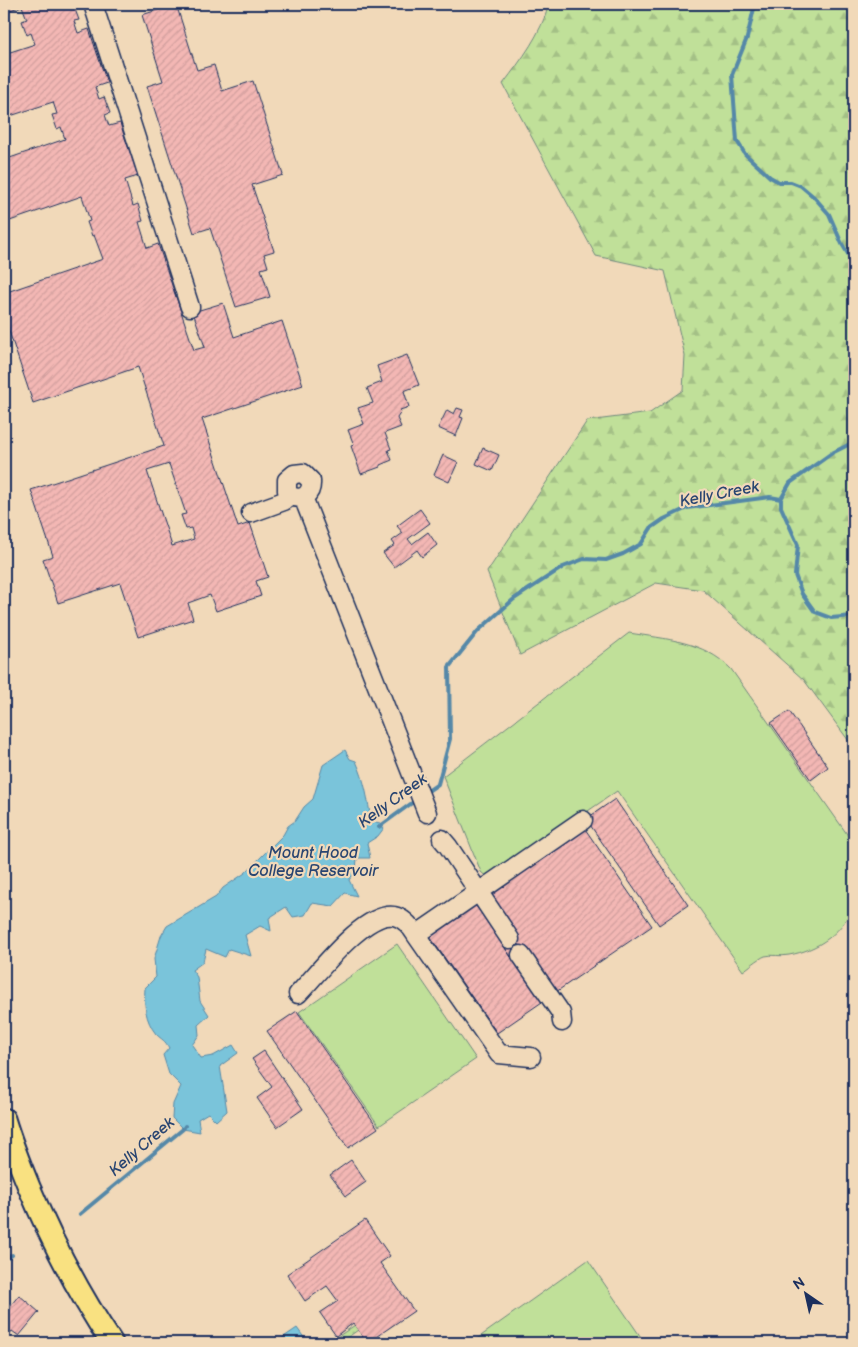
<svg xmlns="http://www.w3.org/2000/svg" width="858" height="1347" font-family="'Balsamiq Sans',sans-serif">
<defs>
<pattern id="green-dots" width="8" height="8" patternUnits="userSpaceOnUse" patternTransform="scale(1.25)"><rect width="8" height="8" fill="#c0e099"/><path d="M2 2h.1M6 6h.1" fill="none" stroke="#a4c086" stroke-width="1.8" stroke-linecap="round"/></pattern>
<pattern id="forest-firs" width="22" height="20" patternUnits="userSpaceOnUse" patternTransform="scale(1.25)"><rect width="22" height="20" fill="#c0e099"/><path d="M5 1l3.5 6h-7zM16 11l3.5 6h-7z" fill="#a4c086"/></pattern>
<pattern id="building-hatch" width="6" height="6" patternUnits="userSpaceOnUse" patternTransform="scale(1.25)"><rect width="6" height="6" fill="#f3b7b4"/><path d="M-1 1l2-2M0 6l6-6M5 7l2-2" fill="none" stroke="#d09e9d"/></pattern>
</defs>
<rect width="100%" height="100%" fill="#f1d9b9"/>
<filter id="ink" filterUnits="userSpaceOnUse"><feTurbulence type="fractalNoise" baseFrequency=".02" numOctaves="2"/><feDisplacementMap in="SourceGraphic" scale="10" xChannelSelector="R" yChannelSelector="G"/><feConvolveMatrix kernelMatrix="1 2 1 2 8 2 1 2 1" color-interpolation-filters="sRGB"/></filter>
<g filter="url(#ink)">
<path fill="url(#green-dots)" stroke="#6e887c" d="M355,1325L358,1330L344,1340L346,1343H335L333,1340Z"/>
<path fill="url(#forest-firs)" stroke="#6e887c" d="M549,4H854V748L804,680L703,590L656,583L520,655L487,572L587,421L650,413L683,390L685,356L665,271L596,256L503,84C522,59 541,34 549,4Z"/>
<path fill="#c0e099" stroke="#6e887c" d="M629,633C666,639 704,641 731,669L847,834C856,852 854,864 854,883C854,889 855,896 854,902C845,932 818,950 789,955C781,957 772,954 765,956C758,959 749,967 743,971L617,791L489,879L481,872L443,776Z
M397,944L476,1059L379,1126L299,1012Z
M588,1260L645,1343H471Z"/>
<path fill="#7ac4da" stroke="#5488a8" d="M345,750L350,759L356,761C365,781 368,800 371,821L380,823L384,828L378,836L367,843L370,858H357L356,871L349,880L357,896L345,893L333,906L312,903L305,915L293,917L286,907L269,918L271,931L260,926L245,935L251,956L229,949L225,957L206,949L203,962L192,970L197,977L200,1001L209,1015L198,1025L199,1035L192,1045L201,1058L213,1056L233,1045L238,1053L220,1066L227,1111L216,1121L208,1113L198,1119L200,1132L183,1129L172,1118L173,1104L181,1086L169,1074L163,1055L169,1048C165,1040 162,1040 156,1034C145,1020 144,1005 145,988L156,977L154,959L161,936L167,926L216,897L223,888L245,873L283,835L288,826L295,821L304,807L313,799L323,765Z
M297,1328L308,1343H275Z"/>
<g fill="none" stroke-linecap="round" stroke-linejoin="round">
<path stroke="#5488a8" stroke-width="4" d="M755,4L747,38L732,75L737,141L745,154L770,177L779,182H791L801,186L814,197L829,214L842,244L848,254L854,257
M854,439L852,443L832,453L790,483L781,499V507L798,545L795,575L802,594L815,612L831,618L854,616
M425,793L438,784L450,739L449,667L478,631L514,599L563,567L584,559L606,560L623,554L641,544L651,528L664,519L687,508L770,497L781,499
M379,827L416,800
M80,1214L183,1129L185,1126
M4,1260L12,1255"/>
</g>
<path fill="url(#building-hatch)" stroke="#1b2f5e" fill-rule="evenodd" d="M4,4H73L79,20L74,21L78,33L89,29L107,83L95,87L99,99L104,97L110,113L105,115L109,126L120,123L138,176L125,180L133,206L138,204L143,221L139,222L147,248L158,244L194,350L205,347L193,312L223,303L234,337L282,321L303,385L202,419L238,527L250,523L268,577L256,581L261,596L216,611L210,595L188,603L193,619L138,637L120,583L58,603L43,559L53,556L31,490L164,446L138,367L33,403L4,316V293L103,259L94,235L92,236L87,222L90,221L82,196L4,223V160L65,139L61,127L57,129L52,115L57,114L53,102L4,118V54L35,44L31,33L27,35L22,21L27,19L22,6L4,12ZM169,464L186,514L181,515L186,529L191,528L194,539L172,546L147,471Z
M176,4L197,70L214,65L222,91L253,81L283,175L252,185L274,251L264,254L268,267L261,269L270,297L236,307L210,228L194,233L147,86L163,81L142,15Z
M407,355L419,385L404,391L409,407L400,410L401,412L397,418L401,427L385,433L391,449L388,450L392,460L380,465V467L361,474L351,446L354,445L348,430L364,424L358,408L373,403L367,388L382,382L377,366Z
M457,408L463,410L460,417L463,418L456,436L438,428L447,410L454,414Z
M483,448L499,455L492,471L476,464Z
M443,455L458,462L449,482L434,475Z
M420,509L430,523L408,539L412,544L428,532L437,545L422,557L417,550L394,567L383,553L395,545L392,541L403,533L397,526Z
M789,711L828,767L811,780L771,723Z
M615,799L688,905L659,925L586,819Z
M583,826L652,926L553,994L485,895Z
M474,903L542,1002L497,1033L428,934Z
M515,939L522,949L511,957L504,946Z
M297,1011L378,1128L348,1148L267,1031Z
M264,1051L303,1109L277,1127L257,1098L272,1087L252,1059Z
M351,1160L366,1182L346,1196L330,1175Z
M365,1220L390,1256L380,1263L414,1311L367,1343L353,1323L336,1336L320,1313L338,1301L327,1286L305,1301L287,1274Z
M19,1295L39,1312L19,1336L12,1331L4,1341V1314Z"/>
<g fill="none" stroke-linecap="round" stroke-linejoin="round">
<g stroke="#1b2f5e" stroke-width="21">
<path id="minor" d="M93,4L190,307
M303,497L427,813
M251,513L284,501L291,496C303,501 312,494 311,481L303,473L294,474L287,480V491L291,496
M442,839L448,846L510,939
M521,955L561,1013L562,1022
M298,994C317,975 364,911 394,916C404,918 411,927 416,935
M531,1057L499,1054L416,935L583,820"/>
</g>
<g stroke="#1b2f5e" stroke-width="25">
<path id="major" d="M4,1119C11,1142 20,1165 29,1187C52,1242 79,1294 112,1343"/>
</g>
<use href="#minor" stroke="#f1d9b9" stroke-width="18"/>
<use href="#major" stroke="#f9e181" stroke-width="21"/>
</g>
</g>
<g text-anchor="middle" stroke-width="4.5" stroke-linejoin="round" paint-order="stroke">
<g font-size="16" font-style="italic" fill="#294571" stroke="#f1d9b9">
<text transform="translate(719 493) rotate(-11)" y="6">Kelly Creek</text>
<text transform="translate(392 800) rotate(-36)" y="6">Kelly Creek</text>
<text x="313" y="858">Mount Hood<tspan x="313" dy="18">College Reservoir</tspan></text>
<text transform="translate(141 1146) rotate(-41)" y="6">Kelly Creek</text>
</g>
</g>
<rect width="858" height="1347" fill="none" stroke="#f1d9b9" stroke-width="20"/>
<rect x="10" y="10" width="838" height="1327" fill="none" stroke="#1b2f5e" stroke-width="2" filter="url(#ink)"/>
<g transform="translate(806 1294) rotate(326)" stroke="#f1d9b9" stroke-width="4" paint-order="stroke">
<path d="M0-4L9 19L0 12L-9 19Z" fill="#1b2f5e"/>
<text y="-8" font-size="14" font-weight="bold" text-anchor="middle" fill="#1b2f5e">N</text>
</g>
</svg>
